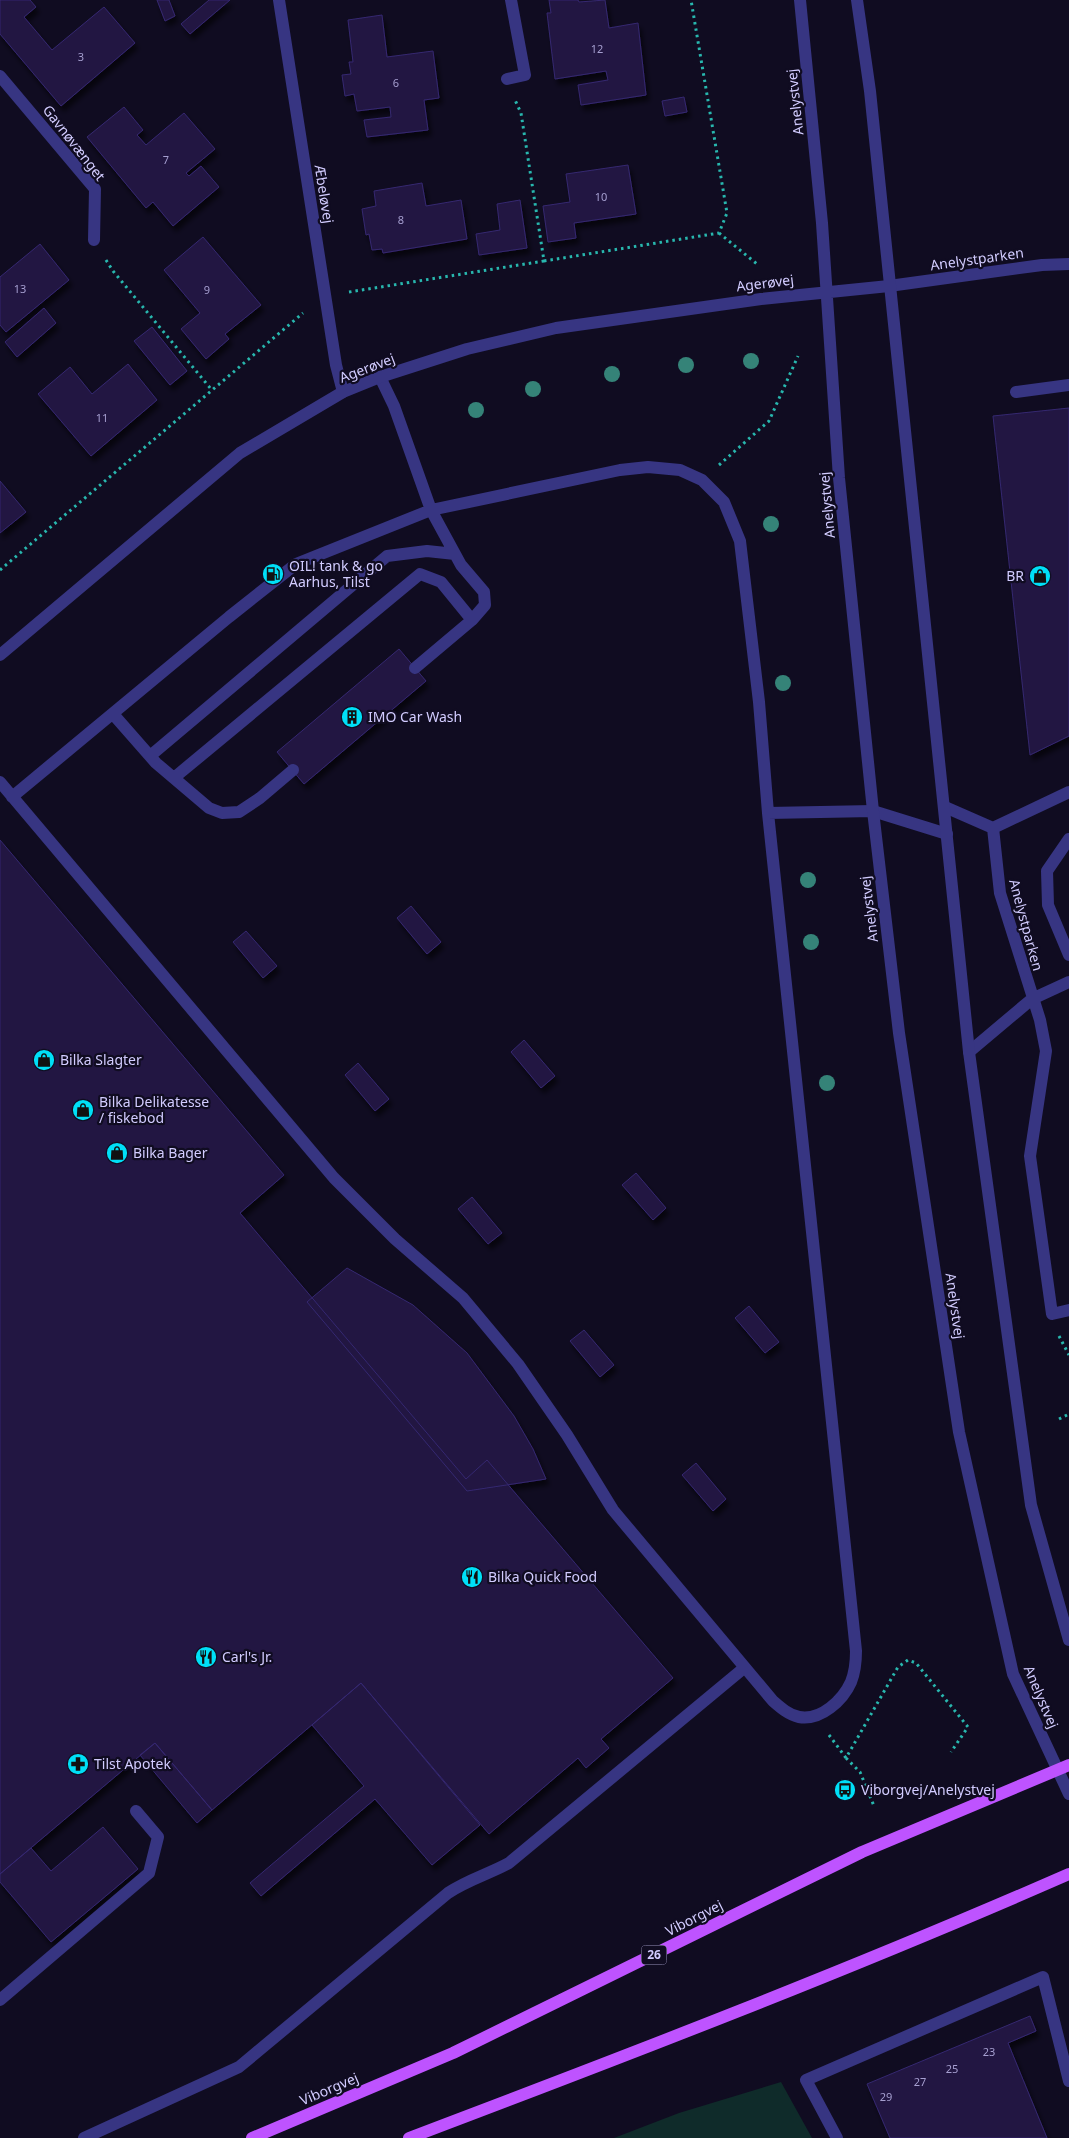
<svg xmlns="http://www.w3.org/2000/svg" width="1069" height="2138" font-family="'Noto Sans',sans-serif">
<defs>
<filter id="shadow"><feDropShadow dx="3" dy="5.5" stdDeviation="2.5" flood-color="#0009"/></filter>
</defs>
<rect width="100%" height="100%" fill="#100c21"/>
<path fill="#0f2b2a" d="M781,2082L812,2138H614L679,2113Z"/>
<path fill="#201743" stroke="#362870" filter="url(#shadow)" d="M0,0H30L36,7L24,17L52,50L104,7L135,43L61,106L0,34Z
M157,0H169L175,16L165,21Z
M209,0H230L190,34L181,24Z
M549,0H578L579,2L605,0L609,28L638,23L646,95L581,105L578,85L608,80L606,71L555,79L547,13H551Z
M382,15L387,57L433,51L439,98L424,100L428,130L367,137L364,120L391,117L390,107L357,111L354,94L345,96L342,75L351,74L349,62H353L348,20Z
M684,97L687,112L665,116L662,101Z
M124,107L143,130L137,135L146,145L184,113L215,149L186,173L189,176L201,166L219,187L173,226L153,202L146,208L87,137Z
M628,165L636,214L574,223L576,238L548,242L543,206L570,202L566,174Z
M422,183L426,206L461,200L467,239L383,253L382,249L372,250L369,234L366,235L362,209L376,206L374,191Z
M520,200L527,248L479,255L476,234L500,230L497,204Z
M203,237L261,305L225,334L229,339L206,359L181,329L200,313L164,270Z
M40,244L69,280L6,332L0,325V277Z
M44,308L56,323L17,357L5,342Z
M152,327L187,371L170,385L134,341Z
M128,364L157,400L91,456L38,394L70,367L92,394Z
M1069,408V736L1030,755L993,416Z
M0,481L26,512L0,533Z
M399,649L426,681L304,784L277,752Z
M0,840L284,1175L240,1213L466,1479L487,1460L673,1678L601,1739L609,1748L586,1768L578,1758L489,1834L361,1683L212,1810L155,1743L0,1874Z
M411,906L441,942L427,954L397,918Z
M246,931L277,966L263,978L233,942Z
M524,1040L555,1076L541,1088L511,1052Z
M358,1063L389,1099L375,1111L345,1075Z
M636,1173L666,1208L653,1220L622,1185Z
M472,1197L502,1233L488,1244L458,1209Z
M347,1268L413,1305L467,1353L514,1416L533,1449L546,1479L467,1491L307,1302Z
M749,1306L779,1342L765,1353L735,1318Z
M584,1330L614,1365L600,1377L570,1341Z
M696,1463L726,1499L713,1511L682,1475Z
M361,1683L480,1825L432,1865L375,1799L261,1896L250,1883L364,1786L312,1725Z
M155,1743L212,1810L197,1823L140,1755Z
M103,1827L138,1869L51,1942L0,1882V1874L31,1848L51,1871Z
M1030,2016L1036,2031L1008,2043L1047,2138H890L867,2084Z"/>
<g fill="none" stroke-linecap="round" stroke-linejoin="round">
<path stroke="#28b7ae" stroke-width="3" stroke-dasharray="2.5 4" stroke-linecap="butt" d="M719,233L757,264
M106,260L113,271L211,389
M544,261L719,233L727,213L691,0
M349,292L544,261L521,113L515,100
M719,465L769,421L798,356
M0,570L303,313
M1059,1336L1069,1355
M1059,1419L1069,1414
M829,1735L846,1758L898,1667L908,1660L916,1663L968,1727L951,1752
M846,1758L860,1772L874,1806"/>
<path stroke="#373582" stroke-width="12" d="M380,377L394,406L431,510L461,565L484,592L485,605L472,620L415,668
M1016,392L1069,385
M113,714L156,763L209,808L222,813L239,812L260,798L293,770
M150,756L387,556L427,551L455,554
M175,777L420,574L441,582L472,620
M0,782L334,1178L395,1239L463,1298L518,1364L567,1435L613,1510L773,1701C781,1708 789,1715 799,1717C821,1721 843,1700 851,1682C855,1672 856,1662 856,1651L768,813L759,702L740,541L724,502L702,480L680,470L648,467L620,470L431,510L296,564L229,617L12,797
M945,807L993,828L1069,792
M768,813L873,811L947,834
M993,828L1000,893L1040,1020L1046,1051L1030,1156L1052,1314L1069,1310
M1069,839L1047,871L1048,905L1069,955
M969,1052L1032,999L1069,982
M0,2000L149,1873L158,1837L136,1811
M84,2138L239,2067L448,1893C467,1880 489,1874 509,1863L744,1668
M837,2138L806,2080L1043,1977L1069,2081"/>
<path stroke="#373582" stroke-width="12" d="M279,0L336,365L343,392
M0,76L95,189L94,240
M507,79L525,75L511,0
M889,286L1042,265L1069,264"/>
<path stroke="#373582" stroke-width="12" d="M800,0L822,223L839,478L873,811L899,1033L959,1432L1013,1674L1069,1794
M857,0L870,91L969,1052L1031,1505L1069,1640
M0,655L240,453L343,392L380,377L467,349L556,328L761,299L889,286"/>
<path stroke="#be53ff" stroke-width="12" d="M252,2138L453,2053L862,1852L1069,1765
M409,2138C631,2054 852,1969 1069,1874"/>
</g>
<g fill="#358378">
<circle cx="751" cy="361" r="8"/>
<circle cx="686" cy="365" r="8"/>
<circle cx="612" cy="374" r="8"/>
<circle cx="533" cy="389" r="8"/>
<circle cx="476" cy="410" r="8"/>
<circle cx="771" cy="524" r="8"/>
<circle cx="783" cy="683" r="8"/>
<circle cx="808" cy="880" r="8"/>
<circle cx="811" cy="942" r="8"/>
<circle cx="827" cy="1083" r="8"/>
</g>
<defs>
<g id="fuel-disc" transform="scale(1.125)"><circle r="9.5" fill="#00dff7" stroke="#100c21"/><path d="M-5.5-6h7V0h2V4h1.3V-2.5L3-4.5l.8-.8L6-3V5H2.5V1h-1V6h-7ZM-4.2-4.7v3.2H.2V-4.7Z" fill="#111"/></g>
<g id="shop-disc" transform="scale(1.125)"><circle r="9.5" fill="#00dff7" stroke="#100c21"/><path d="M-5-2.5h2.3a2.7 3.5 0 0 1 5.4 0H5L5.5 6h-11ZM-1.5-2.5h3a1.5 2.3 0 0 0-3 0Z" fill="#111"/></g>
<g id="building-disc" transform="scale(1.125)"><circle r="9.5" fill="#00dff7" stroke="#100c21"/><path d="M-4-6H4V6H1V3H-1V6H-4ZM-2.5-4.3h1.7v1.8h-1.7ZM.8-4.3h1.7v1.8H.8ZM-2.5-1h1.7V.8h-1.7ZM.8-1h1.7V.8H.8Z" fill="#111"/></g>
<g id="restaurant-disc" transform="scale(1.125)"><circle r="9.5" fill="#00dff7" stroke="#100c21"/><path d="M-5-6h1v4h1v-4h1v4h1v-4h1v5L-1.5 .5V6h-2V.5L-5-1ZM5-6V6H3V1.5H1.5Q1.5-4 5-6Z" fill="#111"/></g>
<g id="pharmacy-disc" transform="scale(1.125)"><circle r="9.5" fill="#00dff7" stroke="#100c21"/><path d="M-2-6h4v4h4v4h-4v4h-4v-4h-4v-4h4Z" fill="#111"/></g>
<g id="bus-disc" transform="scale(1.125)"><circle r="9.5" fill="#00dff7" stroke="#100c21"/><path d="M-5-6H5V4H4V6H2V4H-2V6H-4V4H-5ZM-3.5-4V0h7V-4ZM-3.5 1.2v1.5H-2V1.2ZM2 1.2v1.5H3.5V1.2Z" fill="#111"/></g>
</defs>
<g fill-rule="evenodd">
<use href="#fuel-disc" x="273" y="574"/>
<use href="#shop-disc" x="1040" y="576"/>
<use href="#building-disc" x="352" y="717"/>
<use href="#shop-disc" x="44" y="1060"/>
<use href="#shop-disc" x="83" y="1110"/>
<use href="#shop-disc" x="117" y="1153"/>
<use href="#restaurant-disc" x="472" y="1577"/>
<use href="#restaurant-disc" x="206" y="1657"/>
<use href="#pharmacy-disc" x="78" y="1764"/>
<use href="#bus-disc" x="845" y="1790"/>
</g>
<g text-anchor="middle" stroke-width="4.5" stroke-linejoin="round" paint-order="stroke">
<g font-size="11" fill="#a69fd0">
<text x="597" y="53">12</text>
<text x="81" y="61">3</text>
<text x="396" y="87">6</text>
<text x="166" y="164">7</text>
<text x="601" y="201">10</text>
<text x="401" y="224">8</text>
<text x="20" y="293">13</text>
<text x="207" y="294">9</text>
<text x="102" y="422">11</text>
<text x="989" y="2056">23</text>
<text x="952" y="2073">25</text>
<text x="920" y="2086">27</text>
<text x="886" y="2101">29</text>
</g>
<rect fill="#100c21" stroke="#9892bc" stroke-width="1" x="641.5" y="1945.5" width="25" height="19" rx="4"/>
<g font-size="12" font-weight="bold" fill="#d2ccff">
<text x="654" y="1959">26</text>
</g>
<g font-size="14" fill="#d2ccff" stroke="#100c21">
<text transform="translate(795 102) rotate(-96)" y="5">Anelystvej</text>
<text transform="translate(74 143) rotate(52)" y="5">Gavnøvænget</text>
<text transform="translate(324 194) rotate(81)" y="5">Æbeløvej</text>
<text transform="translate(977 259) rotate(-8)" y="5">Anelystparken</text>
<text transform="translate(765 283) rotate(-7)" y="5">Agerøvej</text>
<text transform="translate(367 368) rotate(-21)" y="5">Agerøvej</text>
<text transform="translate(827 505) rotate(-95)" y="5">Anelystvej</text>
<text transform="translate(869 909) rotate(-97)" y="5">Anelystvej</text>
<text transform="translate(1026 925) rotate(75)" y="5">Anelystparken</text>
<text transform="translate(955 1306) rotate(82)" y="5">Anelystvej</text>
<text transform="translate(1041 1697) rotate(67)" y="5">Anelystvej</text>
<text transform="translate(694 1918) rotate(-27)" y="5">Viborgvej</text>
<text transform="translate(329 2089) rotate(-23)" y="5">Viborgvej</text>
</g>
<g font-size="14" fill="#d2ccff" stroke="#100c21" text-anchor="start">
<text x="289" y="571">OIL! tank &amp; go<tspan x="289" dy="16">Aarhus, Tilst</tspan></text>
<text x="1024" y="581" text-anchor="end">BR</text>
<text x="368" y="722">IMO Car Wash</text>
<text x="60" y="1065">Bilka Slagter</text>
<text x="99" y="1107">Bilka Delikatesse<tspan x="99" dy="16">/ fiskebod</tspan></text>
<text x="133" y="1158">Bilka Bager</text>
<text x="488" y="1582">Bilka Quick Food</text>
<text x="222" y="1662">Carl's Jr.</text>
<text x="94" y="1769">Tilst Apotek</text>
<text x="861" y="1795">Viborgvej/Anelystvej</text>
</g>
</g>
</svg>
